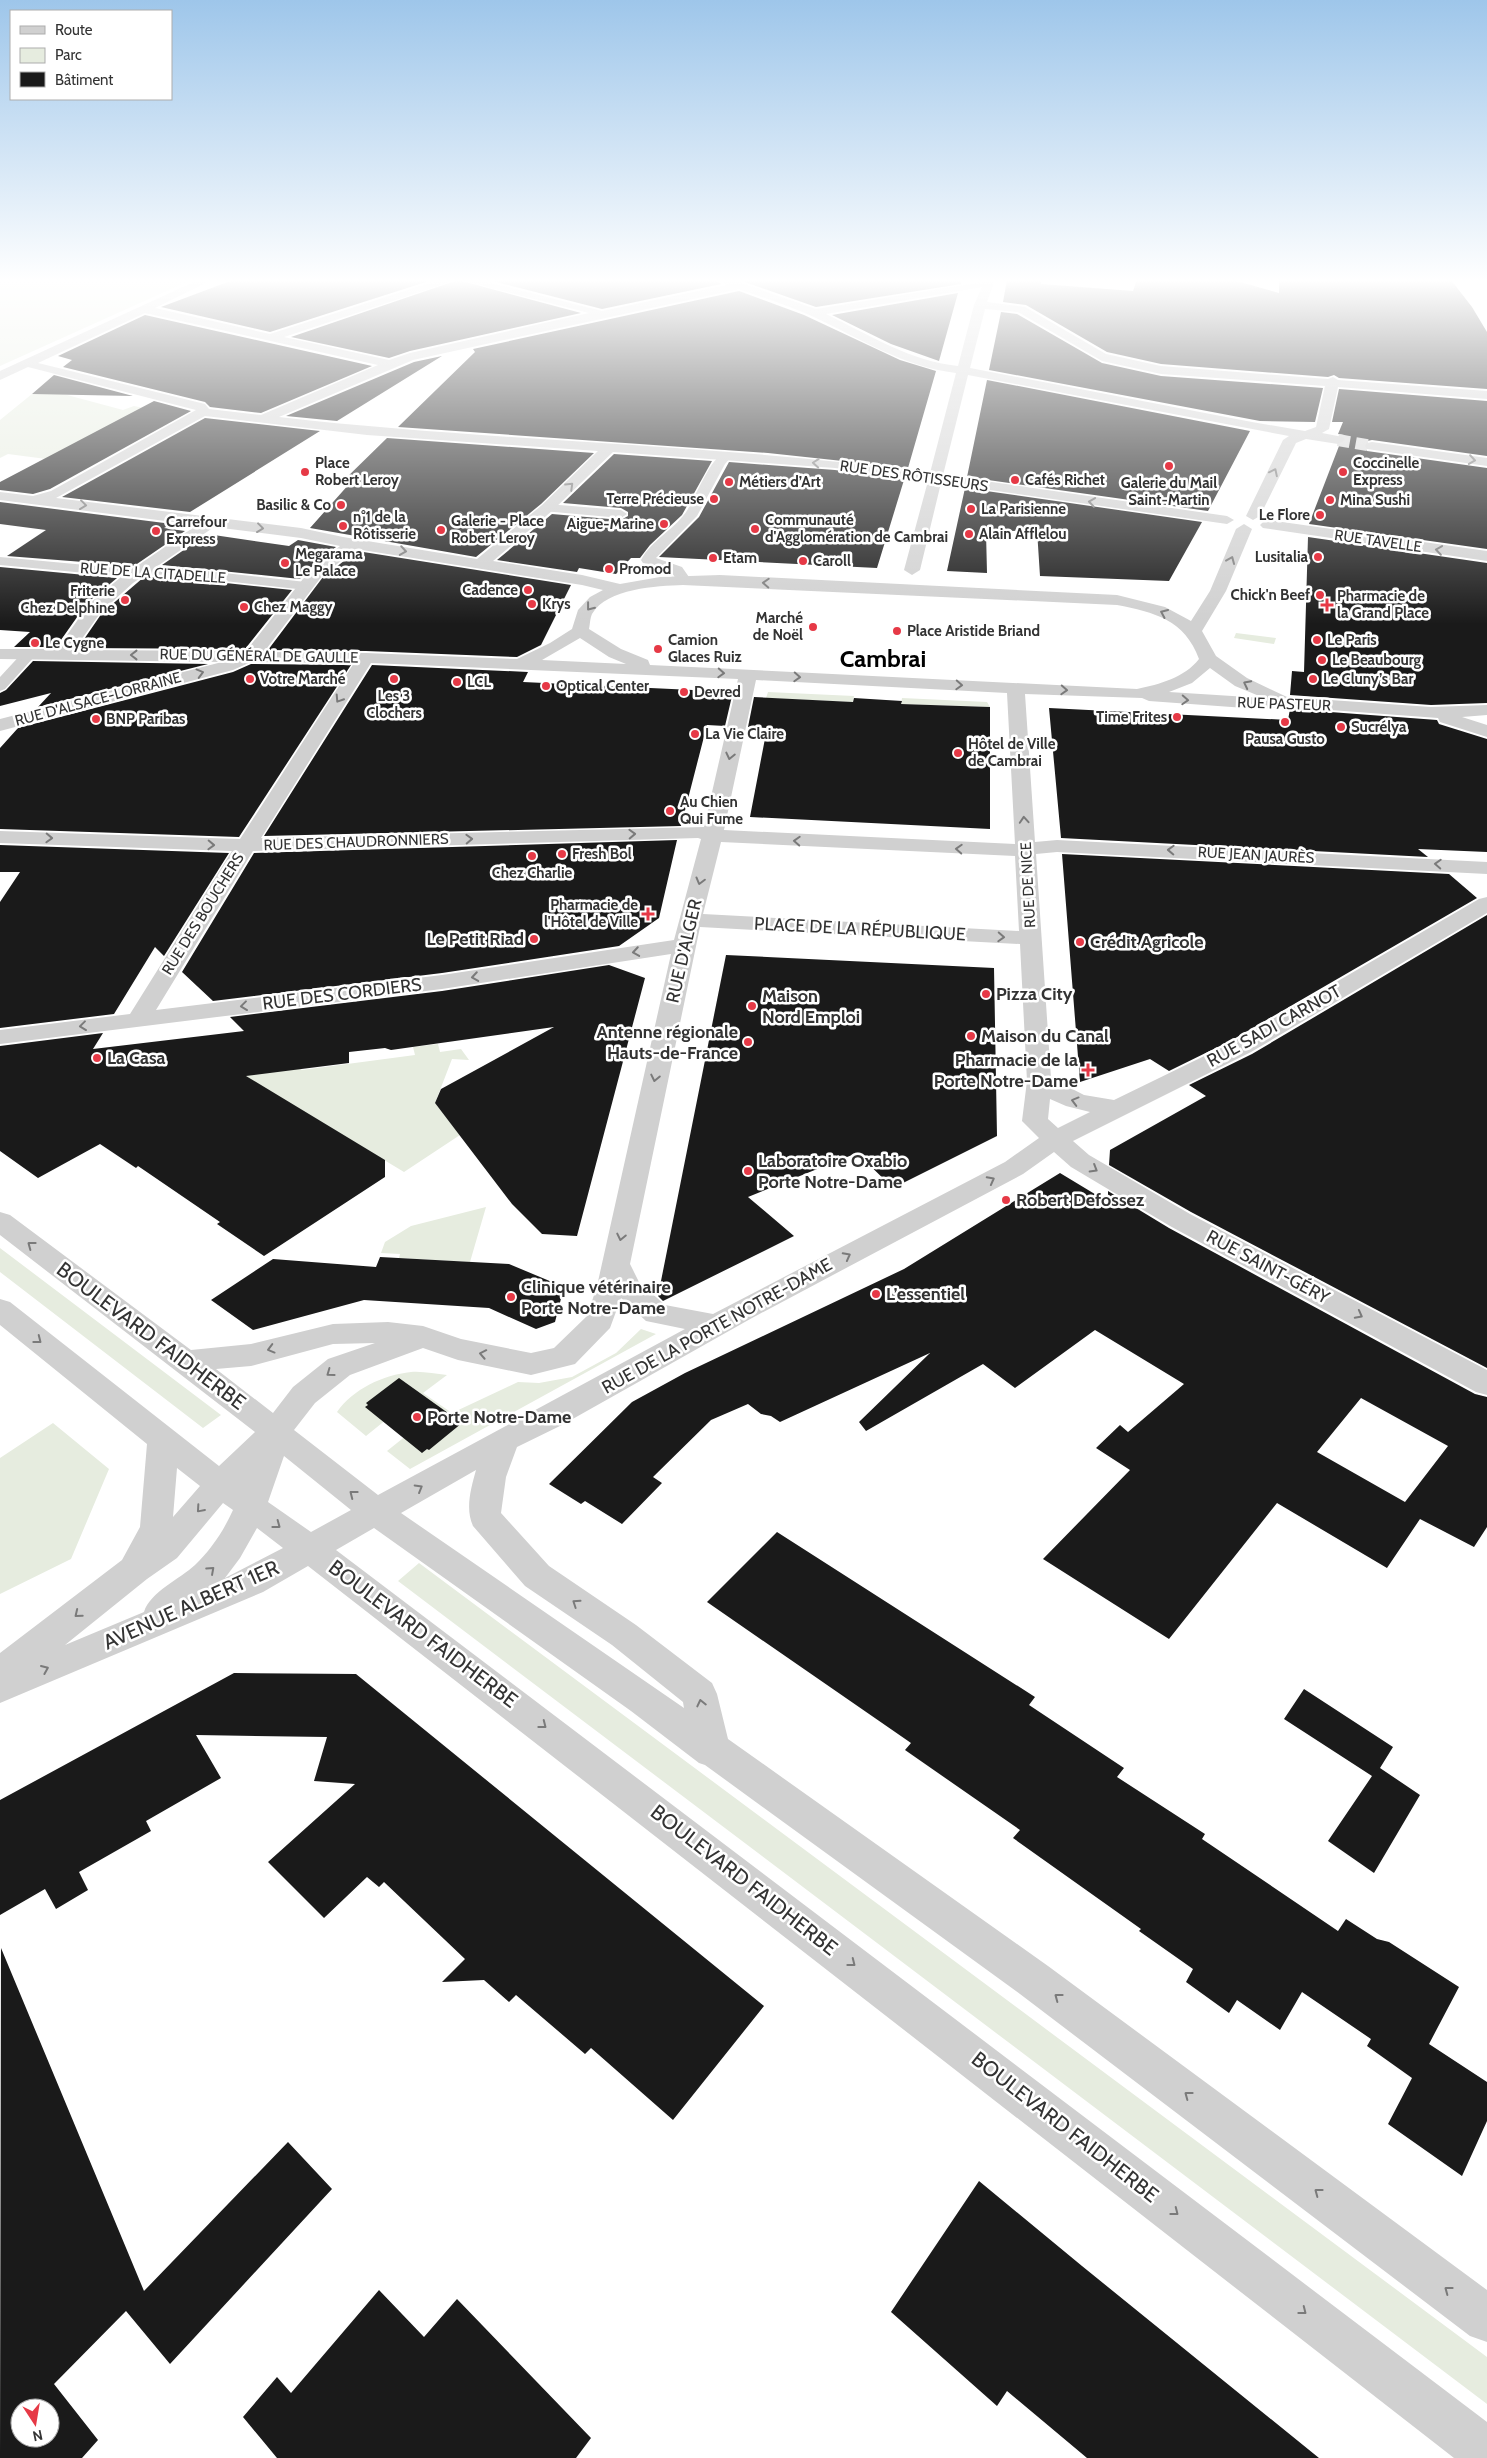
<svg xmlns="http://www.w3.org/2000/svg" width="1487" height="2458" font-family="Cabin,sans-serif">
<rect width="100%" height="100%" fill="#fff"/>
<path fill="#e6ecdf" d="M0,280H191L0,366Z
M56,392L123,410L134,406L148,409L54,460L8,454L0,458V420L32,394Z
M1236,633L1276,638L1274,644L1234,638Z
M768,692L854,696L853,702L766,698Z
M902,698L987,702L990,707L901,704Z
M438,1044L440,1052L461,1049L469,1060L452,1059L435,1103L460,1135L404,1172L283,1099L198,1088L291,1064L302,1070L415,1055L413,1047Z
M486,1207L470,1262L399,1258L400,1254L381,1253L385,1242L411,1226Z
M0,1248L221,1415L203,1428L0,1272Z
M641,1329L656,1334L410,1469L387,1451L407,1435L387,1419L366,1436L337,1412C353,1389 383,1375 411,1372C423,1371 435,1374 447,1375L423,1393L452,1413L518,1382L539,1383L572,1377L616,1353Z
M53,1423L109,1469L71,1559L0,1594V1458Z
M419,1563L1487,2357V2404L398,1581Z"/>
<path fill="#1a1a1a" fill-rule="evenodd" d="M233,280H432L270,332L161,307Z
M458,280L581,313L410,351L389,358L291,337Z
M488,280H715L721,284L602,309Z
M739,280H962L961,284L816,307Z
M1007,280H1041V284L1133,291L1137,280H1233L1279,293V280H1451L1472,307L1487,332V389L1339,378L1334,375L1328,377L1161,364L1107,352L1026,305L1003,302Z
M739,291L804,315L900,360L936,371L908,468L768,453L398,427L475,352L473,349Z
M958,293L939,361L891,344L832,315Z
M1001,312L1017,314L1102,363L1161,376L1323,388L1315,422L1260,421L989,370Z
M145,315L372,366L261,413L210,407L205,402L63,367L72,360L58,356Z
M442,356L337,421L286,416L414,362Z
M54,375L133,396L32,394Z
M987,380L1250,431L1208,511L967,477Z
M1339,389L1487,401V456L1372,440L1367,441L1363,445L1367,451L1487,468V549L1309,524L1339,446L1347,440L1344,435L1338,434L1343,422H1332Z
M154,401L191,411L50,489L33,494L0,490V482Z
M205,418L320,431L190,512L62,497Z
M387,438L594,453L541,504L476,557L310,528L350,483H341Z
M614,454L712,461L682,515L650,545L640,558H631L616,574L579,568L577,572L497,560L552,514L621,520L628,516V512L621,508L563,503Z
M729,462L835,470L904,480L877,568L659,557L699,517Z
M965,488L1202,522L1169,581L1040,576L1037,530L986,532L987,573L947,571Z
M0,502L172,524L164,528L185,531L134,566L7,556L46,530L0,524Z
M207,534L289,546L298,540L336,547L309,569L300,579L162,565Z
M1308,537L1487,563V703L1431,705L1290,695L1292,671L1304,672Z
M357,551L571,585L541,645L517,657L366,651L268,650L323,577Z
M0,567L117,578L87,603L56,647H14L30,632L0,630Z
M144,577H170L292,590L245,649L78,648L102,613Z
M33,661L208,664L38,707L51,693L0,706V693L6,690Z
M251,664L351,665L239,837L0,829V748L18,728L233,672Z
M372,665L528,672L523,682L714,691L713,696H732L725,726L707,725L681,826L264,836Z
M754,697L853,702L854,698L902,701L901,704L990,707V829L750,817L767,728L748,727Z
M1049,708L1288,720L1290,709L1437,720L1439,724L1487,739V852L1418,849L1428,857L1061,838Z
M677,840L659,918L619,946L442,973L213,1001L182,972L254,853Z
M0,845L229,853L164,956L155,947L114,1014L0,1028V902L20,872H0Z
M1062,854L1449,874L1477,898L1232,1040L1169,1071L1150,1059L1080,1082Z
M1487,915V1368L1191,1212L1109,1165L1110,1150L1206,1096L1189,1085L1252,1054Z
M726,955L994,968L997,1136L893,1188L857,1153L748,1197L794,1236L663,1301L658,1296Z
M609,965L645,978L577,1236L542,1234L512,1204L435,1103L441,1089L554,1027L391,1050L385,1048L349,1052V1063L246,1076L385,1160V1177L264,1256L217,1224L220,1222L138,1166L136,1168L100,1144L38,1178L0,1151V1046L103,1033L93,1049L244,1031L230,1017L442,991Z
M1060,1173L1108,1202V1191L1169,1228L1475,1394L1487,1397V1527L1474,1547L1420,1519L1387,1568L1277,1503L1169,1639L1043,1559L1130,1470L1096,1448L1120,1425L1128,1432L1184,1384L1095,1330L1015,1388L983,1364L866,1431L859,1422L930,1353L780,1422L771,1416L761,1414L748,1404L711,1420L653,1477L662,1483L622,1524L585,1501L581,1504L549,1484L632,1402L685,1373L904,1269ZM1361,1398L1448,1446L1405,1502L1317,1452Z
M380,1257L509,1264L564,1287L555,1322L536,1329L489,1308L364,1300L253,1330L211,1300L273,1259L376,1267Z
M399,1378L462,1423L429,1450L427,1449L422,1453L365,1407L368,1405L366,1403Z
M777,1532L1035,1697L1029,1705L1124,1768L1117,1777L1205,1834L1202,1839L1338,1931L1346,1919L1377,1939L1389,1942L1459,1987L1429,2044L1487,2082V2121L1462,2176L1388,2124L1412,2078L1367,2046L1371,2039L1302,1992L1280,2030L1237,2000L1229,2013L1186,1982L1193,1969L1139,1931L1141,1929L1013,1838L1020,1830L905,1750L911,1743L707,1602Z
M234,1673L356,1674L764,2006L673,2120L591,2048L585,2054L516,1995L509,2002L484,1980L442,1982L465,1959L384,1882L379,1887L367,1877L324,1918L268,1862L355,1784L314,1781L327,1737L196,1735L221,1778L146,1821L151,1831L79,1872L88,1890L56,1909L45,1889L0,1915V1800Z
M1304,1689L1393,1747L1380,1768L1420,1795L1374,1873L1328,1841L1372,1776L1284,1719Z
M1,1948L144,2291L288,2142L332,2189L170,2364L126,2311L54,2384L98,2440L82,2458H0ZM20,2408H50V2438H20Z
M979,2181L1082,2266L1319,2458H1087L1007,2391L997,2406L891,2312Z
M379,2290L424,2337L457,2299L591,2438L576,2458H277L243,2417L277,2377L291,2393Z"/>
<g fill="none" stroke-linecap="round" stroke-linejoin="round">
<path stroke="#d6d6d6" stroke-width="12" stroke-dasharray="12 6" stroke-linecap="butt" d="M1338,440L1372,446"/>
<path fill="#d0d0d0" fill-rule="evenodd" d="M726,452L732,456L725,464L697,516L656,558L682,567L691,580L689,583H679L672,573L643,563L641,560C652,539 676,529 688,509C696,496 711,456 726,452Z
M547,504L621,510L627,514L621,518L543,511L541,508L543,505Z
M0,557L118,568L170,567L306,582L313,586L306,590L170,575L118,576L0,565Z
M29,650L34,651L36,654L34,657L5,689L0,691V677L24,651Z"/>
<path fill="#d0d0d0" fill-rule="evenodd" d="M198,280H212L155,308L270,334L439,280H456L284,337L389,360L410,353L589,313L460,280H479L602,311L727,285L717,280H733L816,309L995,280L987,302L1025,307L1106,354L1161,366L1328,379L1333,377L1338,380L1487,391V399L1338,387L1329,429L1322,433L1343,437L1345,440L1338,444L1306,439L1296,443L1260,516L1253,520L1246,516L1283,440L1289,436L968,375L943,475L1227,516L1234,520L1227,524L941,483L920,570L912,575L904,570L928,481L835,468L613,452L552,511L493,561L582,575L620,584L660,577L720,575L1117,595L1165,607L1191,621L1210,591L1236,529L1244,524L1252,529L1226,591L1202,631L1216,656L1247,678L1287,697L1431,707L1487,705V715L1462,717L1487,725V737L1440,722L1438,718L1290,707L1259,709L1149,701L1142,698L1025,694L1035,842L1057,840L1487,862V874L1057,852L1036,854L1051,1078L1084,1095L1114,1100L1233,1042L1479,899L1487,897V913L1251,1052L1073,1141L1089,1155L1190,1214L1487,1370V1395L1476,1392L1170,1226L1071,1167L1054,1152L1023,1174L752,1318L562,1425L517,1447L506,1477L501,1513L549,1566L636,1625L712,1683L717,1694L728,1739L1048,1966L1487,2290V2342L1470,2336L1020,1994L705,1765L699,1763L631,1711L374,1528L336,1550L1487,2422V2458H1454L308,1566L263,1592L0,1703V1653L122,1560L140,1527L147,1444L0,1325V1299L10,1302L219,1466L255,1432L0,1235V1212L10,1215L191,1350L251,1344L333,1324L388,1322L423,1326L461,1339L531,1353L554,1348L587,1316L597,1286L671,954L442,989L0,1044V1030L130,1014L232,851L0,843V831L240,839L354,663L251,662L233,670L0,731V719L222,662L0,659V649H57L89,604L121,577L197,525L0,500V492L33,496L51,491L196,410L28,367L0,380V371ZM982,287L974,305L958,366C910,361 869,335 826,314ZM739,289C764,298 790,306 814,317C861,339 904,367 956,373L930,473C714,443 495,442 279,417L413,360ZM985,309L1018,312L1102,361L1161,374L1325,386L1316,427L1305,431L1252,422L970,368ZM145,313L378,365L261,415L209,409L205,404L38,363ZM205,416L367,435L598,451L542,505L477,559L343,537L301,528L56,498ZM214,527L301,538L340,546L310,570L246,651L74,650L101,612L133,583ZM356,549L582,585L603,590L590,597L578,610L572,629L550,643L517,659L366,653L264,652L322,576ZM683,585L1117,605C1154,612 1185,620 1199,659C1184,678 1160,684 1137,689L650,665L648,660L621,649L589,629C590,625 590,618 592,614C607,588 657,586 683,585ZM580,638L609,657L626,664L542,660ZM371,663L738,679L704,827L261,838ZM1210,668L1235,686L1264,698L1169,692L1192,683ZM756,680L1007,693L1015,844L724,830ZM698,838L701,839L674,940L442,975L156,1010L253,851ZM721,842L1015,856L1019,931L703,914ZM700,927L1020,944L1027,1081L1022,1121L1039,1138L1005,1162L713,1314L665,1305L639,1282L630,1264ZM1050,1099L1066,1106L1090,1112L1058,1128L1048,1119ZM621,1298L646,1321L685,1329L378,1495L294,1430L315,1403L350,1375L423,1348L458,1360L531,1375L575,1364L610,1328ZM375,1343L328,1359L293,1387L273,1413L216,1369L251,1366L333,1344ZM284,1456L351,1510L311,1532L268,1502ZM177,1468L200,1486L173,1517ZM476,1470C471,1488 465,1509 473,1526L525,1586L612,1645L683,1702L684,1708L401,1513ZM223,1503L233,1510C224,1530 211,1550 195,1565C180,1579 150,1592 144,1612L65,1645L147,1579L177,1558ZM257,1528L283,1548L225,1578L240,1558Z
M1372,442L1487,458V466L1367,449L1365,446L1367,443Z
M1268,520L1487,551V561L1263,528L1260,525L1263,522Z"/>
</g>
<defs><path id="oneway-chevron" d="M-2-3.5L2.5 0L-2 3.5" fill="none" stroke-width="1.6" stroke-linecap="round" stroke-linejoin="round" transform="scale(1.25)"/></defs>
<g stroke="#7a7a7a">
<use href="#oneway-chevron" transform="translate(1472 460) rotate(8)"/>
<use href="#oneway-chevron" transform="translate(816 463) rotate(-176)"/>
<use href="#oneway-chevron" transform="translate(1274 472) rotate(-64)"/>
<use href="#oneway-chevron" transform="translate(570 486) rotate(-44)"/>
<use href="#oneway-chevron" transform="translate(1092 502) rotate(-172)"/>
<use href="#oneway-chevron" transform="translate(83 505) rotate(7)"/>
<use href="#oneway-chevron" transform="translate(260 528) rotate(7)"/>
<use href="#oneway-chevron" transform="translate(1439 550) rotate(-172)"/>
<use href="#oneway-chevron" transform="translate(403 551) rotate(9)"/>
<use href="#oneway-chevron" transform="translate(1231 560) rotate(-67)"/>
<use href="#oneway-chevron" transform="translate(766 583) rotate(-177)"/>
<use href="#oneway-chevron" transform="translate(590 607) rotate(128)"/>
<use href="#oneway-chevron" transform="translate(1164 613) rotate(-156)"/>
<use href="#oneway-chevron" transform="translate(134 655) rotate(-180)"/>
<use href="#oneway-chevron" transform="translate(200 673) rotate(-15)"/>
<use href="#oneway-chevron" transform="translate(721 673) rotate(3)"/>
<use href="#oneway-chevron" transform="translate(797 677) rotate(3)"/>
<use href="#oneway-chevron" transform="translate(1247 684) rotate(-153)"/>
<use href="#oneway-chevron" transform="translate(959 685) rotate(3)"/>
<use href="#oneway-chevron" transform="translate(1064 690) rotate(3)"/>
<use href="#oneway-chevron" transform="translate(339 699) rotate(123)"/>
<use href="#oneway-chevron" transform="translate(1185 700) rotate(3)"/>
<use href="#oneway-chevron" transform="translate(730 756) rotate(103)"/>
<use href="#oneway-chevron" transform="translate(1024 820) rotate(-94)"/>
<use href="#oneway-chevron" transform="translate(632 834) rotate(-2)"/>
<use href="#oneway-chevron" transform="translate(49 838) rotate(2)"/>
<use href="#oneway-chevron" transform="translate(469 839) rotate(-2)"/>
<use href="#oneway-chevron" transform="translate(797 841) rotate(-177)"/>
<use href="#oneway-chevron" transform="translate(211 845) rotate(2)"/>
<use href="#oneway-chevron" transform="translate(959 849) rotate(-177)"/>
<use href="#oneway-chevron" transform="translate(1171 850) rotate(-178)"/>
<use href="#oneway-chevron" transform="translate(1438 864) rotate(-177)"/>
<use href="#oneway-chevron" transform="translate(700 881) rotate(105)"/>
<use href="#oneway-chevron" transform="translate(1001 937) rotate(3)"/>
<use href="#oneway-chevron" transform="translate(636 952) rotate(171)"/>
<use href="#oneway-chevron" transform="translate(475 977) rotate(171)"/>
<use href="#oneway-chevron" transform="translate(244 1006) rotate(173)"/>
<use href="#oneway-chevron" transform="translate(83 1026) rotate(173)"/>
<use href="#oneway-chevron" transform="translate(655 1078) rotate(102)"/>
<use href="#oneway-chevron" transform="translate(1075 1101) rotate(-165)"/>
<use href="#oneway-chevron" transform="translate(1094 1169) rotate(31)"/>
<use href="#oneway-chevron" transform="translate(991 1180) rotate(-28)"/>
<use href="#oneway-chevron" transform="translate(621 1237) rotate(102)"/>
<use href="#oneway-chevron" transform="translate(31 1245) rotate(-143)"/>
<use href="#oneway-chevron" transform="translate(847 1256) rotate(-28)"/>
<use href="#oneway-chevron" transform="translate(1359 1315) rotate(28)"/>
<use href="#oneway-chevron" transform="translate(38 1340) rotate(38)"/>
<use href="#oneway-chevron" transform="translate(271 1349) rotate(165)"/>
<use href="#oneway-chevron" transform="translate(483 1354) rotate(-169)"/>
<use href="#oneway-chevron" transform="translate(330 1373) rotate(144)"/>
<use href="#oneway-chevron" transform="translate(419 1488) rotate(-30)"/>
<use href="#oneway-chevron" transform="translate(353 1494) rotate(-142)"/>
<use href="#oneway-chevron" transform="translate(200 1509) rotate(131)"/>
<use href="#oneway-chevron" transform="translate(277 1525) rotate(37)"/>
<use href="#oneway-chevron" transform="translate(211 1570) rotate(-42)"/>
<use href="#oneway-chevron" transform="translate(576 1603) rotate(-146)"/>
<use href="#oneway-chevron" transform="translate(78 1614) rotate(141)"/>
<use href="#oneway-chevron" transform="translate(45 1669) rotate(-23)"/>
<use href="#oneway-chevron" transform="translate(701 1703) rotate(-103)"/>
<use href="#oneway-chevron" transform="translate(543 1725) rotate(38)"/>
<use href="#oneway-chevron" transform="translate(852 1963) rotate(38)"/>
<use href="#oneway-chevron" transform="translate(1058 1997) rotate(-143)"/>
<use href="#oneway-chevron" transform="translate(1188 2095) rotate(-143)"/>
<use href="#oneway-chevron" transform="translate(1318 2192) rotate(-143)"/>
<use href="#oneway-chevron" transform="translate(1175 2212) rotate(38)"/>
<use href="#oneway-chevron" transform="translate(1448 2290) rotate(-143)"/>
<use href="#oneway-chevron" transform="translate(1303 2311) rotate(38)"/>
</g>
<linearGradient id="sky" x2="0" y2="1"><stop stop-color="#9ec6ea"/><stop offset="0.45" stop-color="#fff"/><stop offset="1" stop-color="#fff" stop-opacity="0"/></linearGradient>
<rect width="1487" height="624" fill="url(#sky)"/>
<g fill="#e63946" stroke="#fff" stroke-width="2">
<circle cx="1169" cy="466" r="5"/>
<circle cx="305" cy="472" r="5"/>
<circle cx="1343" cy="472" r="5"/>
<circle cx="1015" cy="480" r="5"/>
<circle cx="729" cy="482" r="5"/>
<circle cx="714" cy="499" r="5"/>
<circle cx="1330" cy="500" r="5"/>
<circle cx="341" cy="505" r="5"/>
<circle cx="971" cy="509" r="5"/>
<circle cx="1320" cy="515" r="5"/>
<circle cx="664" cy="524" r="5"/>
<circle cx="343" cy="526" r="5"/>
<circle cx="755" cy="529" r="5"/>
<circle cx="441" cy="530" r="5"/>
<circle cx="156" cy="531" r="5"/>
<circle cx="969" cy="534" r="5"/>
<circle cx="1318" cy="557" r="5"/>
<circle cx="713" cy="558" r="5"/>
<circle cx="803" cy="561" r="5"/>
<circle cx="285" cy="563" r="5"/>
<circle cx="609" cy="569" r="5"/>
<circle cx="528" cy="590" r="5"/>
<circle cx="1320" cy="595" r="5"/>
<circle cx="125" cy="600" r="5"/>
<circle cx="532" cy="604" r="5"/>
<path d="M1324.5 597.5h5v5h5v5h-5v5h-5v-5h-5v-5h5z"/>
<circle cx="244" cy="607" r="5"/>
<circle cx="813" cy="627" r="5"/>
<circle cx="897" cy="631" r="5"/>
<circle cx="1317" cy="640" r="5"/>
<circle cx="35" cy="643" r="5"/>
<circle cx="658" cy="649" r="5"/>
<circle cx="1322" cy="660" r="5"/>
<circle cx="250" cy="679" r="5"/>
<circle cx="394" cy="679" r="5"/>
<circle cx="1313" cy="679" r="5"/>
<circle cx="457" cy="682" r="5"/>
<circle cx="546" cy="686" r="5"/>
<circle cx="684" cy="692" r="5"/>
<circle cx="1177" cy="717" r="5"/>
<circle cx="96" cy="719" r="5"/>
<circle cx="1285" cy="722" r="5"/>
<circle cx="1341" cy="727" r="5"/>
<circle cx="695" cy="734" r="5"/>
<circle cx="958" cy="753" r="5"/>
<circle cx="670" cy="811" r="5"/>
<circle cx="562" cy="854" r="5"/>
<circle cx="532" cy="856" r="5"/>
<path d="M645.5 906.5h5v5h5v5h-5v5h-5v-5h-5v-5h5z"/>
<circle cx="534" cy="939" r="5"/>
<circle cx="1080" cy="942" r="5"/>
<circle cx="986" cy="994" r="5"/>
<circle cx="752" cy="1006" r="5"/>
<circle cx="971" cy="1036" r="5"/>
<circle cx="748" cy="1042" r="5"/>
<circle cx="97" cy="1058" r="5"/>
<path d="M1085.5 1062.5h5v5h5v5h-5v5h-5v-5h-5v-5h5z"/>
<circle cx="748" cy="1171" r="5"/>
<circle cx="1006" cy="1200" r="5"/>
<circle cx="876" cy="1294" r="5"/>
<circle cx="511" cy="1297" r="5"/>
<circle cx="417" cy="1417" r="5"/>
</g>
<g text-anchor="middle" stroke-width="5" stroke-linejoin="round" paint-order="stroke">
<g font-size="15" font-weight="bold" fill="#333" stroke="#fff" text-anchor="start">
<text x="315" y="468">Place<tspan x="315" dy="17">Robert Leroy</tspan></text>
<text x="1353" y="468">Coccinelle<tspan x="1353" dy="17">Express</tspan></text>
<text x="1025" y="485">Cafés Richet</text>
<text x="739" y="487">Métiers d’Art</text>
<text x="1169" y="488" text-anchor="middle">Galerie du Mail<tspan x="1169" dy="17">Saint-Martin</tspan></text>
<text x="704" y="504" text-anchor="end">Terre Précieuse</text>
<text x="1340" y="505">Mina Sushi</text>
<text x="331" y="510" text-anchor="end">Basilic &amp; Co</text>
<text x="981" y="514">La Parisienne</text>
<text x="1310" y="520" text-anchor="end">Le Flore</text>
<text x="353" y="522">n°1 de la<tspan x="353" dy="17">Rôtisserie</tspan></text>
<text x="765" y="525">Communauté<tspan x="765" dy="17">d'Agglomération de Cambrai</tspan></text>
<text x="451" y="526">Galerie - Place<tspan x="451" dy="17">Robert Leroy</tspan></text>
<text x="166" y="527">Carrefour<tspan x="166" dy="17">Express</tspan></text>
<text x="654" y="529" text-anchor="end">Aigue-Marine</text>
<text x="979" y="539">Alain Afflelou</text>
<text x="295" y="559">Megarama<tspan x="295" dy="17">Le Palace</tspan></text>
<text x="1308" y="562" text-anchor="end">Lusitalia</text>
<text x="723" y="563">Etam</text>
<text x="813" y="566">Caroll</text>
<text x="619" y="574">Promod</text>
<text x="518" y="595" text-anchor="end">Cadence</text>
<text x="115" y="596" text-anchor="end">Friterie<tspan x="115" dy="17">Chez Delphine</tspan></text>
<text x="1310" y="600" text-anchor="end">Chick'n Beef</text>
<text x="1337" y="601">Pharmacie de<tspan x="1337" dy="17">la Grand Place</tspan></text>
<text x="542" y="609">Krys</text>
<text x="254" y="612">Chez Maggy</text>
<text x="803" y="623" text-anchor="end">Marché<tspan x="803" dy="17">de Noël</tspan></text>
<text x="907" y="636">Place Aristide Briand</text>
<text x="668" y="645">Camion<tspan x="668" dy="17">Glaces Ruiz</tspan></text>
<text x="1327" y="645">Le Paris</text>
<text x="45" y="648">Le Cygne</text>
<text x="1332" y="665">Le Beaubourg</text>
<text x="260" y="684">Votre Marché</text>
<text x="1323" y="684">Le Cluny’s Bar</text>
<text x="467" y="687">LCL</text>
<text x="556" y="691">Optical Center</text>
<text x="694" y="697">Devred</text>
<text x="394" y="701" text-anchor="middle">Les 3<tspan x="394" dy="17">Clochers</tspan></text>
<text x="1167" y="722" text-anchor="end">Time Frites</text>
<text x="106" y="724">BNP Paribas</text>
<text x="1351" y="732">Sucrélya</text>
<text x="705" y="739">La Vie Claire</text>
<text x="1285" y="744" text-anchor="middle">Pausa Gusto</text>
<text x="968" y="749">Hôtel de Ville<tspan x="968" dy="17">de Cambrai</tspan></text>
<text x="680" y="807">Au Chien<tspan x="680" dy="17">Qui Fume</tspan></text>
<text x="572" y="859">Fresh Bol</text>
<text x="532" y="878" text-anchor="middle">Chez Charlie</text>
<text x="638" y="910" text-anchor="end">Pharmacie de<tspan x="638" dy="17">l'Hôtel de Ville</tspan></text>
</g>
<g font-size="15" fill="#333" stroke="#fff">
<text transform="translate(914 476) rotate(8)" y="5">RUE DES RÔTISSEURS</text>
<text transform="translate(1378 541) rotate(8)" y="5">RUE TAVELLE</text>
<text transform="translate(153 573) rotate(4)" y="5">RUE DE LA CITADELLE</text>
<text transform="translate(259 656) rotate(1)" y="5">RUE DU GÉNÉRAL DE GAULLE</text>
<text transform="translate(98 699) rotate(-15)" y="5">RUE D'ALSACE-LORRAINE</text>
<text transform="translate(1284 704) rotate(2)" y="5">RUE PASTEUR</text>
<text transform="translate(356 842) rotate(-2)" y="5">RUE DES CHAUDRONNIERS</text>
<text transform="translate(1256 855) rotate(3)" y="5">RUE JEAN JAURÈS</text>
<text transform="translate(1028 885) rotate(-93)" y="5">RUE DE NICE</text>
<text transform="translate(203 914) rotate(-58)" y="5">RUE DES BOUCHERS</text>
</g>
<g font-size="18" fill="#333" stroke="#fff">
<text transform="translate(860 929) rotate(3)" y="6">PLACE DE LA RÉPUBLIQUE</text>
<text transform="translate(684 951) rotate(-77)" y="6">RUE D'ALGER</text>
<text transform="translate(342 994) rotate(-7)" y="6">RUE DES CORDIERS</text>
<text transform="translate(1274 1026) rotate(-29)" y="6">RUE SADI CARNOT</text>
<text transform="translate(1268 1267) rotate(28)" y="6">RUE SAINT-GÉRY</text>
<text transform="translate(717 1326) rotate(-29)" y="6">RUE DE LA PORTE NOTRE-DAME</text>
</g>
<g font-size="18" font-weight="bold" fill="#333" stroke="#fff" text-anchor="start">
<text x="524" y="945" text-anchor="end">Le Petit Riad</text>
<text x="1090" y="948">Crédit Agricole</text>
<text x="996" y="1000">Pizza City</text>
<text x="762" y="1002">Maison<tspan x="762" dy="21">Nord Emploi</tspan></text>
<text x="738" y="1038" text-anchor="end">Antenne régionale<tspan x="738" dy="21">Hauts-de-France</tspan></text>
<text x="981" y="1042">Maison du Canal</text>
<text x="107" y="1064">La Casa</text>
<text x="1078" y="1066" text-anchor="end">Pharmacie de la<tspan x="1078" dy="21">Porte Notre-Dame</tspan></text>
<text x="758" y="1167">Laboratoire Oxabio<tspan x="758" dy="21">Porte Notre-Dame</tspan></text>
<text x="1016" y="1206">Robert Defossez</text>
<text x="521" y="1293">Clinique vétérinaire<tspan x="521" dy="21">Porte Notre-Dame</tspan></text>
<text x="886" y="1300">L’essentiel</text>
<text x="427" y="1423">Porte Notre-Dame</text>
</g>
<g font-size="21" fill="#333" stroke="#fff">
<text transform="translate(151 1336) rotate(37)" y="7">BOULEVARD FAIDHERBE</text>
<text transform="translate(191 1605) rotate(-24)" y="7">AVENUE ALBERT 1ER</text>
<text transform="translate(423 1634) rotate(37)" y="7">BOULEVARD FAIDHERBE</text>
<text transform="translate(744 1880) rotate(38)" y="7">BOULEVARD FAIDHERBE</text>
<text transform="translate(1065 2127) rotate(38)" y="7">BOULEVARD FAIDHERBE</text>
</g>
<g font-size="24" font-weight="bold" fill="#000" stroke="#fff">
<text x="883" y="667">Cambrai</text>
</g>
</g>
<rect x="10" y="10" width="162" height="90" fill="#ffffff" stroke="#adadad"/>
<rect x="20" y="26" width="25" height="8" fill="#d0d0d0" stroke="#adadad"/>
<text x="55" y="35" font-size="15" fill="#333333">Route</text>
<rect x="20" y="48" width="25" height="15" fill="#e6ecdf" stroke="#adadad"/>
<text x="55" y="60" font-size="15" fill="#333333">Parc</text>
<rect x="20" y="72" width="25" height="15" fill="#1a1a1a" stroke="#adadad"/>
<text x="55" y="85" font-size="15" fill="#333333">Bâtiment</text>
<g transform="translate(35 2423) rotate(168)"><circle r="24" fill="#ffffff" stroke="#adadad"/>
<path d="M0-4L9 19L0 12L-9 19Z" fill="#e63946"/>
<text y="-8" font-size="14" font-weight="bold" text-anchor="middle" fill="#333333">N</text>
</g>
</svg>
